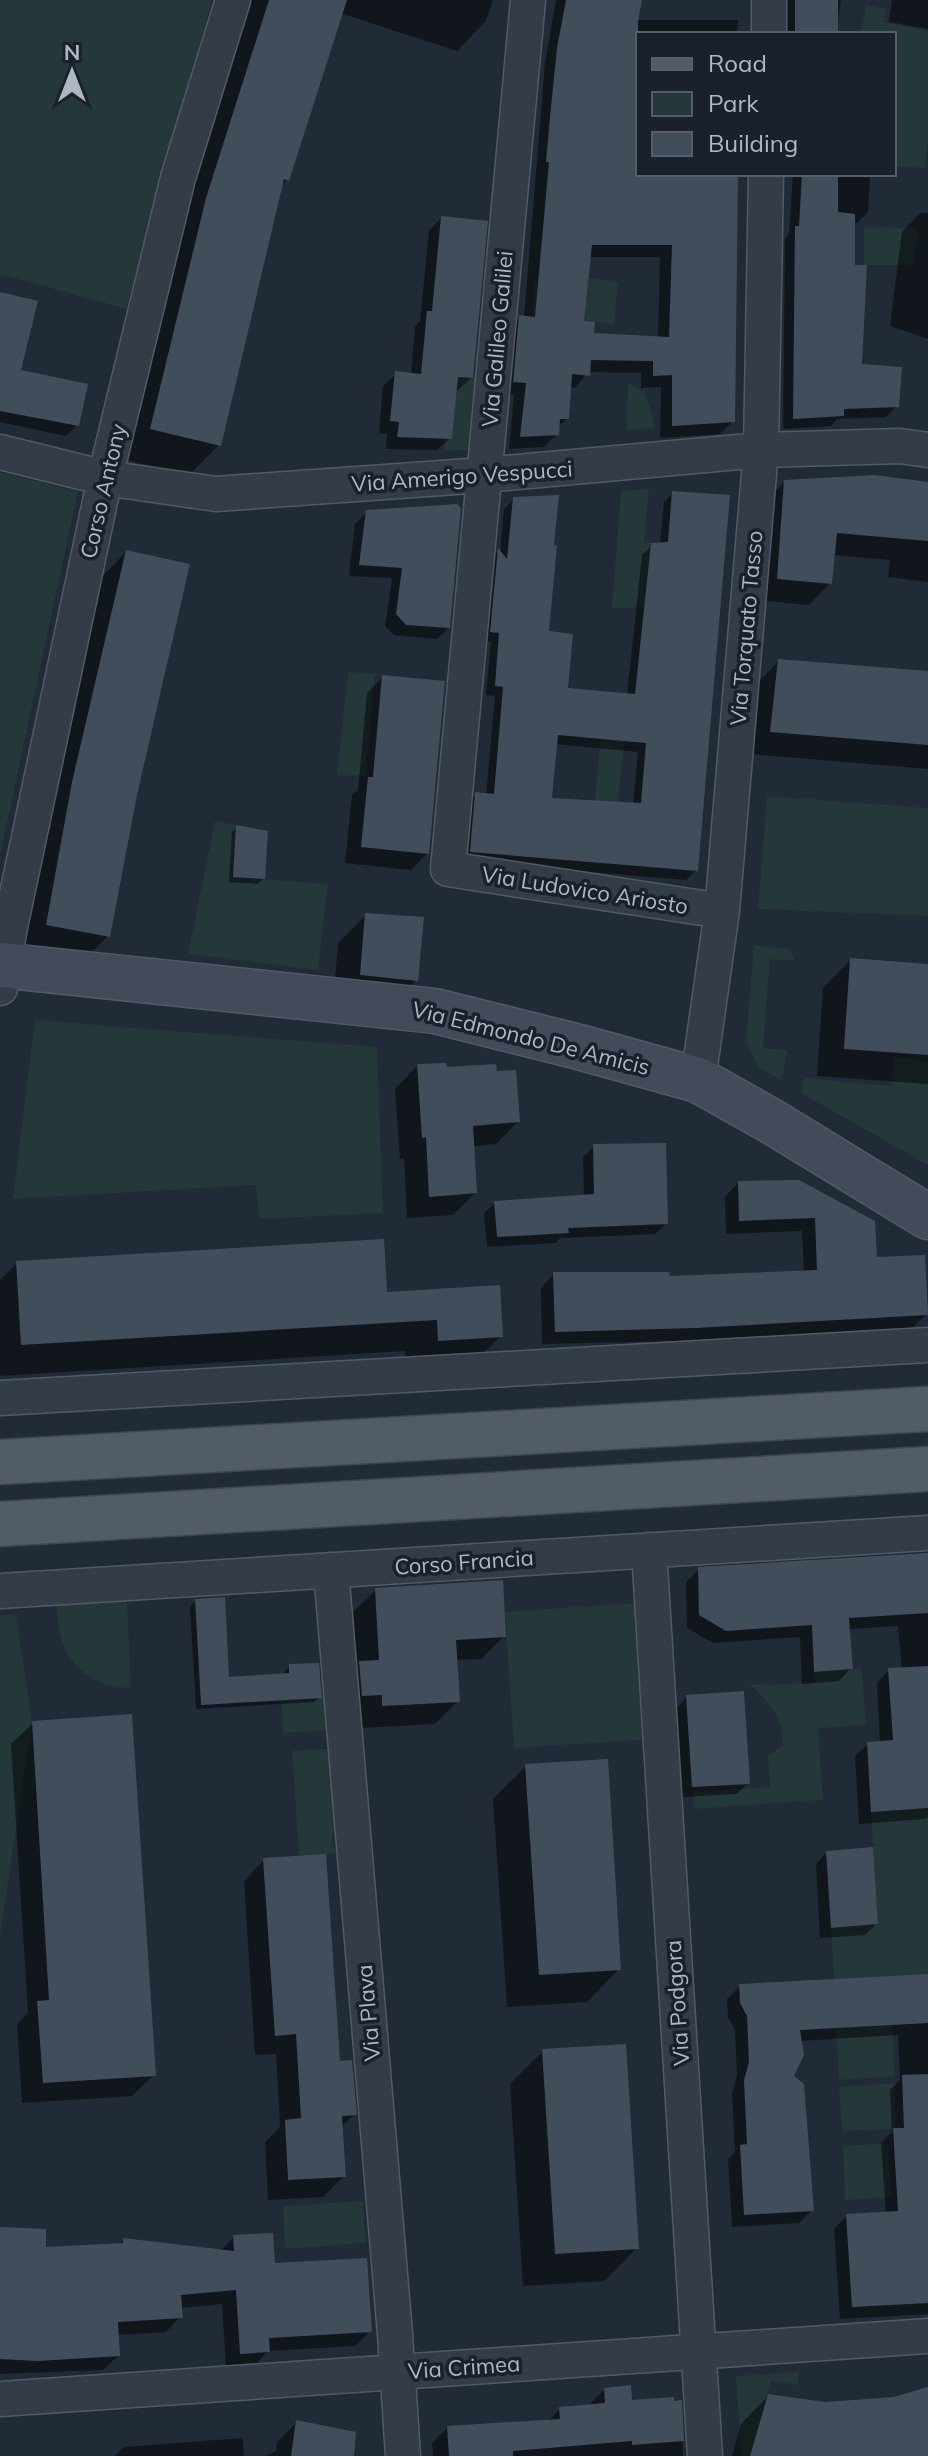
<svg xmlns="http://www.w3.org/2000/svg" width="928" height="2456" font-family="Mulish,sans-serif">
<rect width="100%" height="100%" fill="#212a37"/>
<path fill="#243739" d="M0,0H212L126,309L0,274Z
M866,5L886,9L883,22L928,31V143L925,168L894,166V34H861Z
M864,227L918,228L913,265H864Z
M589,278L618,282L614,324L532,316L535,281L587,286Z
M458,377L477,379L470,450L444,451L446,438H452Z
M628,384C650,389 650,409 655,428L626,430Z
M0,472L78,491L0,856Z
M649,489L644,543H651L648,575L650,607L612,608L621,491Z
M348,672L375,674L365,776L337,775Z
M601,733L625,735L618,802L553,798L595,800Z
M767,796L928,808V916L758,909Z
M215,821L236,825L234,877L328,884L318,970L188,954Z
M754,945L789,949L795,961L770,959L763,1048L788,1050L781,1080L758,1067L746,1041Z
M35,1020L377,1047L383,1213L259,1219L256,1185L13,1199Z
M894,1058L928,1061V1165L801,1093L804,1078L891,1086Z
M127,1599L131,1687C117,1689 106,1686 94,1679C64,1663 57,1635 57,1603Z
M635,1603L642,1740L514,1748L505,1612Z
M16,1614L32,1721L0,1936V1615Z
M862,1669L866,1725L818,1728L823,1800L694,1809L693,1792L770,1787L768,1755L782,1746C785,1719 769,1702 750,1685L815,1683V1672Z
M333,1697L335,1730L283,1733L281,1700Z
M337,1748L341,1831L332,1832L333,1848H342L343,1853L299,1856L292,1751Z
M928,1808V1974L834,1979L831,1928L878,1924L871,1812Z
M892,2024L895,2076L839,2080L836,2028Z
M894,2083L896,2129L842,2131L839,2087Z
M888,2143L891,2197L845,2200L843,2146Z
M363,2201L366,2243L285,2249L283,2206Z
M799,2372L798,2385L771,2381L750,2456H741L736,2376Z"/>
<path fill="#0007" fill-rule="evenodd" d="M250,0H493L486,21L457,51L340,13L287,180L280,187L219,445L189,475L122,459L177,230Z
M556,0H640L636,20H738L737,34H638V174H736L733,421L720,434L660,438L661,387L641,388V373L588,372L575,388L569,387L567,418L558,427L557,434L544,447L509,449L514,395L501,394L507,330L520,317L524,318L545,63ZM589,257H660L658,338L592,335L582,323Z
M785,0H841L836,34H785Z
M892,0H928V29L889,22Z
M793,174L870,176L868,212L857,223H853V267L860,366L897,406L886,417L837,419L831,426L783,429L785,239L789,234Z
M920,213H928V339L890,326L902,232Z
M441,218L471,378L458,390H455L450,438L437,450L386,449L387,434L379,433L383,386L396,374L411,375L415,326L420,321L429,231Z
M0,294L18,371L77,425L66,436L0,422Z
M785,482L928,484V582L888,577L890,560L833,555L830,583L809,605L756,600L763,503Z
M673,493L696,870L686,880L461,861L466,804L476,795H486L495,696L486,695L491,642L481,641L489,560L498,551L500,554L504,509L514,499L547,633L566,689L627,695L642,555L652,545H660L664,502ZM555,744L638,752L633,805L550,800Z
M367,512L448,628L437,639L394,635L385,626L392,578L349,576L355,524Z
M126,552L135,795L108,936L77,967L17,955L96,583Z
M779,661L928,673V769L749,754L756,684Z
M383,677L427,853L411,870L345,863L352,795L358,790L367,693Z
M237,827L263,879L258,884L229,882L232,832Z
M366,915L416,980L389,1008L333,1002L338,943Z
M851,960L928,966V1084L817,1076L823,988Z
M417,1066L445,1069L518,1122L496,1144L472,1146L475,1193L453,1215L407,1218L404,1158L400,1159L395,1089Z
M594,1146L666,1224L655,1234L560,1238L556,1243L487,1247L484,1213L495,1203L584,1196L583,1157Z
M799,1182L926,1315L912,1328L680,1341L542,1344L541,1288L554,1274L668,1278L804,1272L802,1231L726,1234L725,1197L738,1183Z
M17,1263L385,1294L501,1336L468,1369L406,1372L405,1351L0,1376V1280Z
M928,1555V1817L925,1819L859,1824L855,1756L868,1744L880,1743L877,1683L889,1670H902L898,1626L848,1629L851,1668L839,1681L802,1684L800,1637L713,1643L687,1628L686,1582L699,1569Z
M376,1590L504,1636L481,1659L455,1660L458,1701L435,1724L360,1728L337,1685L356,1666L353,1612Z
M196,1601L227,1679L285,1676L284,1672L290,1666L320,1697L314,1702L196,1709L190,1606Z
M687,1697L748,1783L737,1794L682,1797L676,1708Z
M33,1723L154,2075L132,2096L22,2103L17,2024L28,2013L11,1744Z
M526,1766L619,1969L587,2002L507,2007L493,1799Z
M827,1852L876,1924L865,1935L820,1938L816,1864Z
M264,1860L354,2114L341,2127L344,2176L323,2197L268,2200L265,2142L280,2127L276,2054L255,2055L244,1881Z
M928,1975V2314L840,2319L834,2229L847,2216L886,2214L881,2143L892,2132L890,2090L900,2080L898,2035L799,2041L791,2077L812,2210L799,2223L732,2227L728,2159L735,2152L732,2094L737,2076L735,2030L728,2017L727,1999L740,1986Z
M543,2051L637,2248L604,2281L523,2286L510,2084Z
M0,2229L43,2249L118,2245L123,2240L220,2251L234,2237L370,2331L355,2346L268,2351L253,2367L226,2368L222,2304L180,2308V2317L166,2332L117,2335L118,2356L103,2370L0,2374Z
M605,2389L630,2402H680L683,2456H433L432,2443L448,2427L548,2421L560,2409L589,2405Z
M928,2390V2456H732L741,2424L768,2396L825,2404L894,2399Z
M297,2422L352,2456H265L276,2451L277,2442Z
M243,2438L244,2456H115L124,2447Z"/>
<path fill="#424d5c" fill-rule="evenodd" d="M269,0H347L289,181L284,179L221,446L150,429L206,198Z
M566,0H642L638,21V174H738L735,422L672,426V375L653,376V361L591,360L590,376L572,374L569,419H560L559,435L520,437L526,383L513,382L519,315L535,317L549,162H546L550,117L557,48ZM592,245H672L669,337L594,333L595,322L584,321Z
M795,0H838V34H795Z
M802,174H838V212L855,214V265H867L862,364L902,367L899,407L844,409V416L793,419L795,226H799Z
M441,216L488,221L473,378L458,377L452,439L397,437L399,422L390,421L395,371L421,374L427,311H432Z
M0,292L38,301L21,370L88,384L79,426L0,411Z
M875,475L928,482V541L837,533L832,584L777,579L784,480Z
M672,491L730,495L698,871L470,852L475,792L494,794L503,687L495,686L499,633L490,632L498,548L507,559L513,497L559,495L554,545L557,546L549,631L573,634L568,688L635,694L651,543L668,542ZM558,735L646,743L641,803L552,798Z
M457,504L461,508L450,628L406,625L396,614L402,568L359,565L366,510Z
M126,550L190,564L137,795L110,937L46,925L72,782Z
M778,659L928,671V745L770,732Z
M382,675L445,681L429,854L361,847L368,777H373Z
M236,825L268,831L265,879L233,877Z
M365,913L424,917L418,981L360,975Z
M850,958L928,964V1055L844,1049Z
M446,1063L447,1067L496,1064L497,1071L516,1070L520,1122L473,1126L477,1193L429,1197L426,1137L422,1138L417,1064Z
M666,1143L668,1224L568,1228L569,1233L497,1237L494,1201L594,1194L593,1144Z
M799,1180L875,1221L877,1257L925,1255L928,1315L695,1328L555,1332L553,1272H669L670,1276L817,1270L815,1218L739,1221L738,1181Z
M384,1239L387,1292L500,1285L503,1337L438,1341L437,1320L21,1345L16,1261Z
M928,1553V1613L849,1618L853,1669L814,1672L812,1625L726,1631L699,1615L698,1567Z
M503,1580L506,1637L456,1640L460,1702L382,1706V1695L362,1696L359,1661L379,1660L375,1588Z
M225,1597L229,1677L289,1673V1664L319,1663L322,1698L201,1705L195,1599Z
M928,1666V1808L871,1812L867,1742L893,1740L888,1668Z
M744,1691L750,1784L692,1787L686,1695Z
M132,1714L156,2076L43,2083L37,2001L49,2000L32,1721Z
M608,1759L621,1970L539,1975L525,1764Z
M873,1847L878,1924L831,1928L826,1851Z
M326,1854L340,2061L352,2060L357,2115L342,2116L346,2177L288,2180L285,2120L301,2118L296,2034L275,2036L263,1858Z
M928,1974V2023L800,2030L804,2055L794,2076L804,2084L814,2211L744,2215L740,2145L747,2144L744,2080L749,2062L747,2016L740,2003L739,1984Z
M626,2044L639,2249L555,2254L542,2049Z
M928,2074V2303L852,2307L846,2214L898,2211L893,2128H904L902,2075Z
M0,2227L46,2229V2247L123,2243V2238L234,2251L233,2235L273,2233L275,2263L367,2258L372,2332L269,2338L270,2352L240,2354L236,2290L181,2295L183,2318L118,2322L120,2356L38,2361L0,2359Z
M631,2385L632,2400L674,2397V2401L682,2400L684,2441L632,2445V2441L513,2451V2456H449L447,2426L560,2419L559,2407L605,2403L604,2388Z
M928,2387V2456H750L768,2394L825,2402L894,2397Z
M296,2420L356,2432L354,2456H291Z"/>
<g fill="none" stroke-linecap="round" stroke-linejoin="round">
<g stroke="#525a65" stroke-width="37">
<path id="street" d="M528,0L448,869L722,911
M769,34V0
M0,452L105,478L216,494L484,475L761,450L900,446L928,450
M0,988L10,927L105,478L178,178L233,0
M698,1080L722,911L761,450L766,174
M0,1398L928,1345
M649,1550L705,2456
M331,1570L395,2334L403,2456
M0,1591L928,1533
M0,2399L928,2336"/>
</g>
<g stroke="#525a65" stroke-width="47">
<path id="secondary" d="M0,965L435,1011L579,1047L698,1080L771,1121L928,1217"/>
</g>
<g stroke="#3e4551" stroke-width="47">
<path id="primary" d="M0,1462L928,1409
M0,1524L928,1469"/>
</g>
<use href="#street" stroke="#343c47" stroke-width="34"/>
<use href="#secondary" stroke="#434b5a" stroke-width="44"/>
<use href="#primary" stroke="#525b68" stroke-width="44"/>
</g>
<g text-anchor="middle" stroke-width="7" stroke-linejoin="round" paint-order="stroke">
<g font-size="22" fill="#afb7c4" stroke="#1a212c">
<text transform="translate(497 339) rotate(-85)" y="8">Via Galileo Galilei</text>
<text transform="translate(462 476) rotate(-4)" y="8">Via Amerigo Vespucci</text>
<text transform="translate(103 491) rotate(-77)" y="8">Corso Antony</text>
<text transform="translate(746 628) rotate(-85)" y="8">Via Torquato Tasso</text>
<text transform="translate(585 890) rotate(9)" y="8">Via Ludovico Ariosto</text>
<text transform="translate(531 1038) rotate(14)" y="8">Via Edmondo De Amicis</text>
<text transform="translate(464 1562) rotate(-4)" y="8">Corso Francia</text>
<text transform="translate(677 2003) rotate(-94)" y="8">Via Podgora</text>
<text transform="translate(368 2013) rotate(-95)" y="8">Via Plava</text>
<text transform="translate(464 2367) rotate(-4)" y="8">Via Crimea</text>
</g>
</g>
<rect x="636" y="32" width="260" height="144" fill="#1a212c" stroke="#565d69" stroke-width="2"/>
<rect x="652" y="58" width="40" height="12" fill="#525b68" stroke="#565d69" stroke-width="2"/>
<text x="708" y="72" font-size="24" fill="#afb7c4">Road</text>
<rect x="652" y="92" width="40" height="24" fill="#243739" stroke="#565d69" stroke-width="2"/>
<text x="708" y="112" font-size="24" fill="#afb7c4">Park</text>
<rect x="652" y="132" width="40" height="24" fill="#424d5c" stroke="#565d69" stroke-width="2"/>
<text x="708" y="152" font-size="24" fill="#afb7c4">Building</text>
<g transform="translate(72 72)" stroke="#1a212c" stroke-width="6" paint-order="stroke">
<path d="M0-6L14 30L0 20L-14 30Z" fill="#afb7c4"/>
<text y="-12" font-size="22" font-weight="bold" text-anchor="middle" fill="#afb7c4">N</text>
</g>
</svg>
